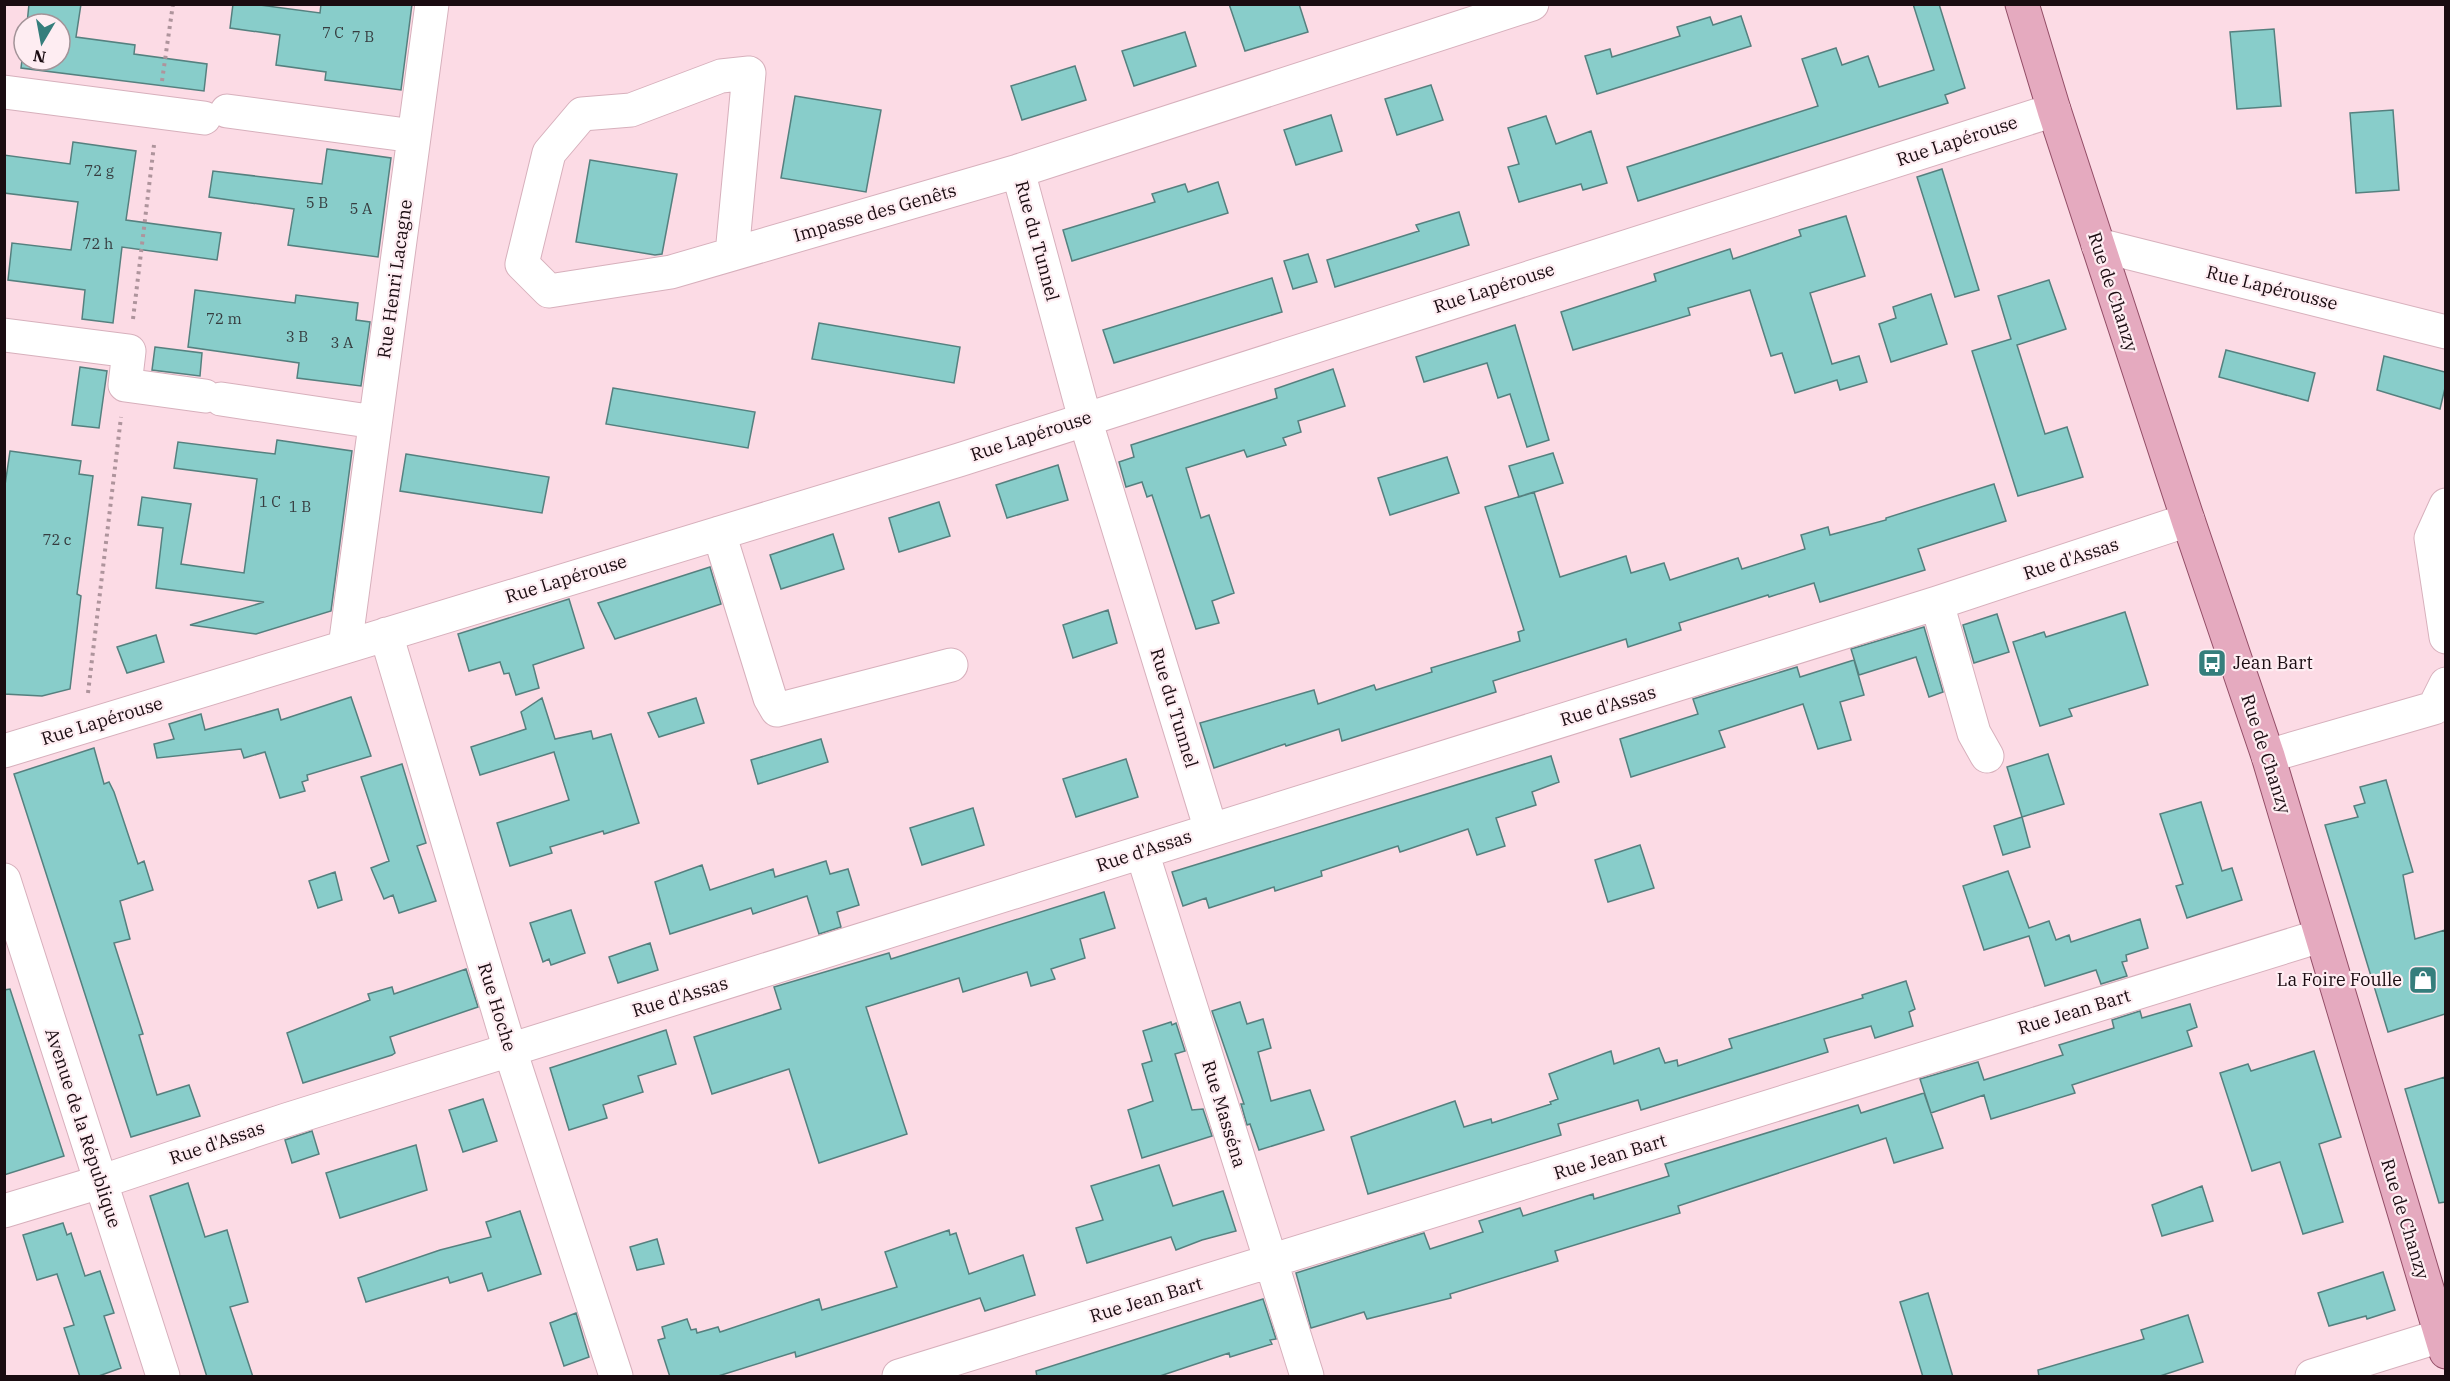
<svg xmlns="http://www.w3.org/2000/svg" width="2450" height="1381" font-family="'IBM Plex Serif',serif">
<rect width="100%" height="100%" fill="#fcdbe5"/>
<path fill="#88cdca" stroke="#55807f" stroke-width="1.5" d="M29,4H81L76,37L135,45L134,54L207,64L204,91L21,68L24,44V60H60V24H27Z
M233,4H253L320,13L321,4H412L401,90L325,80L326,72L276,65L280,35L230,28Z
M1229,4H1299L1308,32L1245,51Z
M1913,4H1939L1965,88L1945,95L1948,103L1638,201L1627,167L1818,106L1802,59L1836,48L1842,65L1868,56L1879,87L1934,70Z
M1741,16L1751,46L1597,94L1585,56L1610,49L1612,57L1680,36L1677,27L1710,17L1713,25Z
M2274,29L2281,106L2237,109L2230,32Z
M1185,32L1196,66L1134,86L1122,51Z
M1075,66L1086,100L1022,120L1011,86Z
M1431,85L1443,120L1397,135L1385,99Z
M795,96L881,110L866,192L781,178Z
M2393,110L2399,190L2356,193L2350,113Z
M1331,115L1342,151L1296,165L1284,130Z
M1546,116L1556,144L1591,131L1607,183L1583,190L1581,184L1519,202L1508,167L1519,164L1508,128Z
M73,142L136,151L126,220L221,233L217,260L122,247L113,323L82,319L85,290L8,280L12,243L71,250L78,202L4,193V155L70,164Z
M327,149L391,158L378,257L288,245L294,209L209,197L213,171L322,184Z
M590,160L677,174L662,254L655,255L576,242Z
M1942,169L1979,290L1955,297L1917,177Z
M1218,182L1228,213L1072,261L1063,230L1155,202L1152,194L1185,184L1188,192Z
M1459,212L1469,245L1335,287L1327,260L1419,231L1416,225Z
M1846,216L1865,276L1810,293L1832,364L1859,356L1867,382L1840,390L1837,380L1795,393L1782,353L1771,356L1750,290L1688,308L1690,315L1573,350L1561,312L1656,281L1654,274L1730,249L1733,259L1801,236L1799,230Z
M1308,254L1317,282L1293,289L1284,261Z
M1272,278L1282,312L1114,363L1103,330Z
M2049,280L2066,329L2017,345L2045,434L2067,427L2083,477L2018,496L1972,351L2011,339L1998,296Z
M195,290L295,303L296,295L358,303L356,320L370,322L361,386L297,378L299,363L188,347Z
M1931,294L1947,344L1891,362L1879,324L1896,318L1893,307Z
M819,323L960,347L954,383L812,359Z
M1515,325L1549,440L1527,447L1510,394L1498,398L1487,363L1424,382L1416,357Z
M155,347L202,353L200,376L152,370Z
M2226,350L2315,373L2308,401L2219,377Z
M2384,356L2445,372V388L2440,409L2377,390Z
M80,367L107,371L99,428L72,425Z
M1333,369L1345,406L1298,421L1301,432L1283,438L1286,445L1247,457L1244,450L1186,468L1201,518L1209,515L1234,593L1212,601L1219,623L1196,629L1152,495L1147,497L1142,482L1126,487L1119,462L1134,457L1131,445L1277,398L1275,389Z
M613,388L755,412L748,448L606,424Z
M277,440L352,451L331,611L256,634L190,625L264,602L156,588L163,528L138,525L142,497L191,504L181,564L244,573L257,479L174,468L178,442L275,454Z
M10,451L81,461L79,474L93,476L77,594L81,596L70,689L42,696L4,694V492Z
M1553,453L1563,483L1519,497L1509,466Z
M406,454L549,477L542,513L400,491Z
M1447,457L1459,493L1390,515L1378,478Z
M1058,465L1068,500L1007,518L996,485Z
M1994,484L2006,521L1918,549L1925,570L1820,602L1814,583L1769,597L1768,595L1679,623L1681,630L1628,647L1626,639L1493,681L1496,692L1342,741L1339,729L1286,746L1285,744L1214,768L1200,723L1314,690L1318,704L1374,685L1376,690L1432,672L1431,668L1520,641L1518,632L1524,630L1485,507L1534,492L1560,577L1626,556L1631,573L1664,563L1670,580L1738,558L1742,569L1805,549L1801,535L1828,527L1830,535L1886,520V518Z
M939,502L950,536L899,552L889,518Z
M833,534L844,569L781,589L770,555Z
M710,567L721,604L615,639L598,603Z
M569,599L584,648L533,665L539,688L516,695L509,673L504,674L500,662L469,671L458,634Z
M1108,610L1117,643L1073,658L1063,625Z
M2125,612L2148,685L2069,709L2072,716L2040,726L2013,642L2044,632L2046,637Z
M1997,614L2009,652L1974,663L1963,625Z
M1924,627L1943,692L1929,697L1916,657L1859,675L1851,649Z
M156,635L164,662L127,673L117,647Z
M1854,660L1864,695L1840,702L1851,740L1818,749L1803,704L1719,731L1725,747L1631,777L1620,739L1698,714L1693,699L1797,667L1800,677Z
M351,697L371,756L307,775L308,780L302,782L305,791L280,798L265,752L244,758L241,749L157,758L154,744L174,739L169,724L201,714L205,730L278,709L281,720Z
M542,698L555,739L591,731L593,739L611,734L639,823L604,834L603,831L550,847L552,853L510,866L497,823L569,800L554,752L480,775L471,747L526,729L521,712Z
M696,698L704,723L659,737L648,713Z
M821,739L828,762L758,784L751,760Z
M94,748L104,784L109,782L114,792L138,864L144,861L153,890L120,901L130,939L114,943L143,1034L139,1035L157,1095L189,1085L200,1116L131,1137L14,774Z
M2048,754L2064,804L2022,817L2007,767Z
M1551,756L1559,782L1532,792L1536,805L1496,818L1505,846L1477,855L1468,829L1400,852L1398,846L1321,871L1322,876L1275,891L1274,887L1209,908L1206,898L1183,906L1172,872Z
M1126,759L1138,797L1076,817L1063,779Z
M402,764L426,843L417,846L436,901L399,913L393,895L384,899L371,868L389,861L361,777Z
M2386,780L2413,872L2403,875L2415,939L2445,930V1014L2388,1032L2325,825L2358,817L2354,806L2365,803L2360,787Z
M2201,802L2222,871L2232,868L2242,900L2187,918L2176,886L2183,884L2160,814Z
M973,808L984,845L922,865L910,828Z
M2022,817L2030,847L2003,855L1994,826Z
M1640,845L1654,888L1608,902L1595,860Z
M826,861L830,874L848,869L859,905L837,912L841,927L819,934L807,896L753,914L751,908L670,934L655,882L702,865L710,890L773,869L775,877Z
M2008,871L2029,928L2049,921L2056,940L2069,935L2071,942L2140,919L2148,948L2126,955L2127,961L2122,962L2127,976L2101,984L2096,970L2045,986L2029,936L1984,950L1963,886Z
M335,872L342,900L318,908L309,881Z
M1104,892L1115,928L1080,939L1085,958L1051,969L1055,979L1031,986L1027,972L963,992L959,978L866,1007L907,1134L819,1163L789,1069L712,1094L694,1037L781,1009L774,987L889,953L891,959Z
M571,910L585,953L551,965L549,959L543,962L530,923Z
M650,943L658,970L618,983L609,957Z
M466,969L478,1007L390,1037L395,1053L392,1055L303,1083L287,1033L370,1000L368,994L392,987L394,994Z
M1906,981L1915,1009L1909,1012L1913,1026L1875,1038L1871,1026L1824,1039L1828,1052L1641,1110L1638,1100L1558,1124L1561,1135L1368,1194L1351,1137L1455,1101L1464,1127L1491,1119L1492,1123L1551,1104L1550,1102L1558,1099L1549,1074L1611,1051L1614,1064L1659,1048L1665,1063L1677,1060L1678,1066L1732,1048L1729,1039L1863,998L1862,995Z
M10,989L64,1156L4,1175V990Z
M1240,1002L1247,1024L1263,1019L1271,1048L1258,1052L1271,1101L1310,1090L1324,1130L1259,1150L1250,1124L1247,1125L1241,1104H1244L1212,1011Z
M2190,1004L2197,1027L2187,1031L2192,1046L2072,1085L2075,1093L1991,1119L1984,1095L1931,1113L1920,1079L1978,1062L1984,1080L2063,1055L2059,1045L2114,1028L2112,1020L2140,1011L2142,1018Z
M1171,1022L1172,1025L1176,1023L1185,1051L1175,1054L1192,1110L1203,1109L1212,1136L1142,1158L1128,1110L1153,1101L1142,1064L1152,1061L1143,1031Z
M666,1030L676,1064L638,1076L643,1092L603,1105L607,1118L569,1130L550,1068Z
M2314,1051L2341,1137L2319,1144L2343,1222L2303,1234L2280,1162L2252,1171L2220,1073L2248,1064L2251,1071Z
M2445,1077V1202L2439,1203L2405,1089Z
M1924,1093L1943,1148L1894,1163L1886,1138L1678,1206L1680,1213L1555,1251L1558,1261L1450,1294L1451,1298L1367,1319L1364,1312L1311,1328L1296,1273L1424,1233L1430,1249L1483,1232L1479,1221L1520,1208L1523,1216L1593,1194L1594,1199L1669,1176L1665,1164L1858,1105L1861,1113Z
M483,1099L497,1141L463,1152L449,1110Z
M312,1131L319,1154L292,1163L285,1140Z
M416,1145L427,1190L340,1218L326,1173Z
M1159,1165L1173,1206L1223,1191L1236,1231L1202,1240L1176,1250L1171,1237L1087,1263L1076,1228L1103,1220L1091,1186Z
M188,1183L205,1237L227,1230L248,1302L230,1307L253,1377H207L150,1196Z
M2202,1186L2213,1221L2162,1236L2152,1205Z
M520,1211L541,1274L488,1291L482,1273L450,1283L448,1277L366,1302L358,1278L440,1250L491,1237L486,1222Z
M63,1223L67,1235L71,1233L85,1276L100,1271L114,1313L104,1316L121,1368L96,1377H80L64,1328L74,1325L57,1274L37,1280L23,1235Z
M949,1230L950,1235L956,1233L969,1274L1023,1255L1035,1295L985,1311L980,1298L796,1357L795,1352L715,1377H670L658,1340L665,1338L662,1327L687,1319L691,1330L696,1329L697,1333L718,1327L720,1332L819,1299L822,1310L897,1287L885,1252Z
M657,1239L664,1264L637,1270L630,1247Z
M2383,1272L2395,1310L2367,1319L2366,1316L2329,1326L2318,1293Z
M1928,1293L1953,1377H1923L1900,1302Z
M1263,1299L1276,1339L1270,1340L1272,1344L1230,1357L1229,1353L1157,1377H1037L1036,1371Z
M576,1313L589,1357L564,1366L550,1323Z
M2188,1315L2203,1362L2157,1377H2039L2038,1370L2144,1339L2141,1330Z"/>
<g fill="none" stroke-linecap="round" stroke-linejoin="round">
<g stroke="#d7b0bc" stroke-width="35">
<path id="minor" d="M4,92L204,118
M227,111L414,136
M1018,171L1085,419L1211,830
M2098,245L2446,332
M732,254L749,73L721,76L631,110L582,114L549,153L522,264L549,291L671,272L1018,171L1532,4
M4,335L129,351L125,385L205,396
M221,399L375,422
M2446,505L2431,538L2446,637
M719,533L770,698L777,710L951,665
M1937,603L1974,733L1987,756
M386,634L510,1050L616,1376
M345,647L432,4
M4,751L959,460L2054,110
M2268,756L2434,708L2446,684
M1142,852L1307,1376
M4,880L163,1376
M4,1211L100,1182L286,1120L1937,603L2188,520
M899,1376L2320,936
M2312,1376L2440,1336"/>
</g>
<g stroke="#934e67" stroke-width="35">
<path id="major" d="M2022,4L2054,110L2188,520L2268,756L2446,1352"/>
</g>
<path stroke="#ae949c" stroke-width="4" stroke-dasharray="3 4.5" stroke-linecap="butt" d="M162,81L173,4
M133,319L154,145
M88,693L121,417"/>
<use href="#minor" stroke="#fff" stroke-width="33"/>
<use href="#major" stroke="#e5aabf" stroke-width="33"/>
</g>
<defs>
<g id="bus-square" transform="scale(1.5)"><rect x="-9" y="-9" width="18" height="18" rx="4" fill="#357e7c" stroke="#feedf2"/><path d="M-5-6H5V4H4V6H2V4H-2V6H-4V4H-5ZM-3.5-4V0h7V-4ZM-3.5 1.2v1.5H-2V1.2ZM2 1.2v1.5H3.5V1.2Z" fill="#fff"/></g>
<g id="shop-square" transform="scale(1.5)"><rect x="-9" y="-9" width="18" height="18" rx="4" fill="#357e7c" stroke="#feedf2"/><path d="M-5-2.5h2.3a2.7 3.5 0 0 1 5.4 0H5L5.5 6h-11ZM-1.5-2.5h3a1.5 2.3 0 0 0-3 0Z" fill="#fff"/></g>
</defs>
<g fill-rule="evenodd">
<use href="#bus-square" x="2212" y="663"/>
<use href="#shop-square" x="2423" y="980"/>
</g>
<g text-anchor="middle" stroke-width="4.5" stroke-linejoin="round" paint-order="stroke">
<g font-size="15" fill="#363c3f">
<text x="333" y="38">7 C</text>
<text x="363" y="42">7 B</text>
<text x="99" y="176">72 g</text>
<text x="317" y="208">5 B</text>
<text x="361" y="214">5 A</text>
<text x="98" y="249">72 h</text>
<text x="224" y="324">72 m</text>
<text x="297" y="342">3 B</text>
<text x="342" y="348">3 A</text>
<text x="270" y="507">1 C</text>
<text x="300" y="512">1 B</text>
<text x="57" y="545">72 c</text>
</g>
<g font-size="18" fill="#1a0c11" stroke="#feedf2">
<text transform="translate(1957 141) rotate(-18)" y="6">Rue Lapérouse</text>
<text transform="translate(875 213) rotate(-16)" y="6">Impasse des Genêts</text>
<text transform="translate(1037 241) rotate(75)" y="6">Rue du Tunnel</text>
<text transform="translate(395 279) rotate(-82)" y="6">Rue Henri Lacagne</text>
<text transform="translate(1494 288) rotate(-18)" y="6">Rue Lapérouse</text>
<text transform="translate(2272 288) rotate(14)" y="6">Rue Lapérousse</text>
<text transform="translate(2113 292) rotate(72)" y="6">Rue de Chanzy</text>
<text transform="translate(1031 436) rotate(-18)" y="6">Rue Lapérouse</text>
<text transform="translate(2071 559) rotate(-18)" y="6">Rue d'Assas</text>
<text transform="translate(566 579) rotate(-17)" y="6">Rue Lapérouse</text>
<text transform="translate(1608 706) rotate(-17)" y="6">Rue d'Assas</text>
<text transform="translate(1174 708) rotate(73)" y="6">Rue du Tunnel</text>
<text transform="translate(102 721) rotate(-17)" y="6">Rue Lapérouse</text>
<text transform="translate(2266 754) rotate(72)" y="6">Rue de Chanzy</text>
<text transform="translate(1144 851) rotate(-18)" y="6">Rue d'Assas</text>
<text transform="translate(680 997) rotate(-17)" y="6">Rue d'Assas</text>
<text transform="translate(497 1007) rotate(73)" y="6">Rue Hoche</text>
<text transform="translate(2074 1012) rotate(-17)" y="6">Rue Jean Bart</text>
<text transform="translate(1224 1114) rotate(73)" y="6">Rue Masséna</text>
<text transform="translate(83 1128) rotate(72)" y="6">Avenue de la République</text>
<text transform="translate(217 1143) rotate(-19)" y="6">Rue d'Assas</text>
<text transform="translate(1610 1157) rotate(-17)" y="6">Rue Jean Bart</text>
<text transform="translate(2405 1219) rotate(73)" y="6">Rue de Chanzy</text>
<text transform="translate(1146 1300) rotate(-17)" y="6">Rue Jean Bart</text>
</g>
<g font-size="18" fill="#1a0c11" stroke="#feedf2" text-anchor="start">
<text x="2233" y="669">Jean Bart</text>
<text x="2402" y="986" text-anchor="end">La Foire Foulle</text>
</g>
</g>
<rect width="2450" height="1381" fill="none" stroke="#1a0c11" stroke-width="12"/>
<g transform="translate(42 42) rotate(190)"><circle r="28" fill="#feedf2" stroke="#a39398" stroke-width="1.5"/>
<path d="M0-4.5L10 22L0 15L-10 22Z" fill="#357e7c"/>
<text y="-9" font-size="16" font-weight="bold" text-anchor="middle" fill="#1a0c11">N</text>
</g>
</svg>
